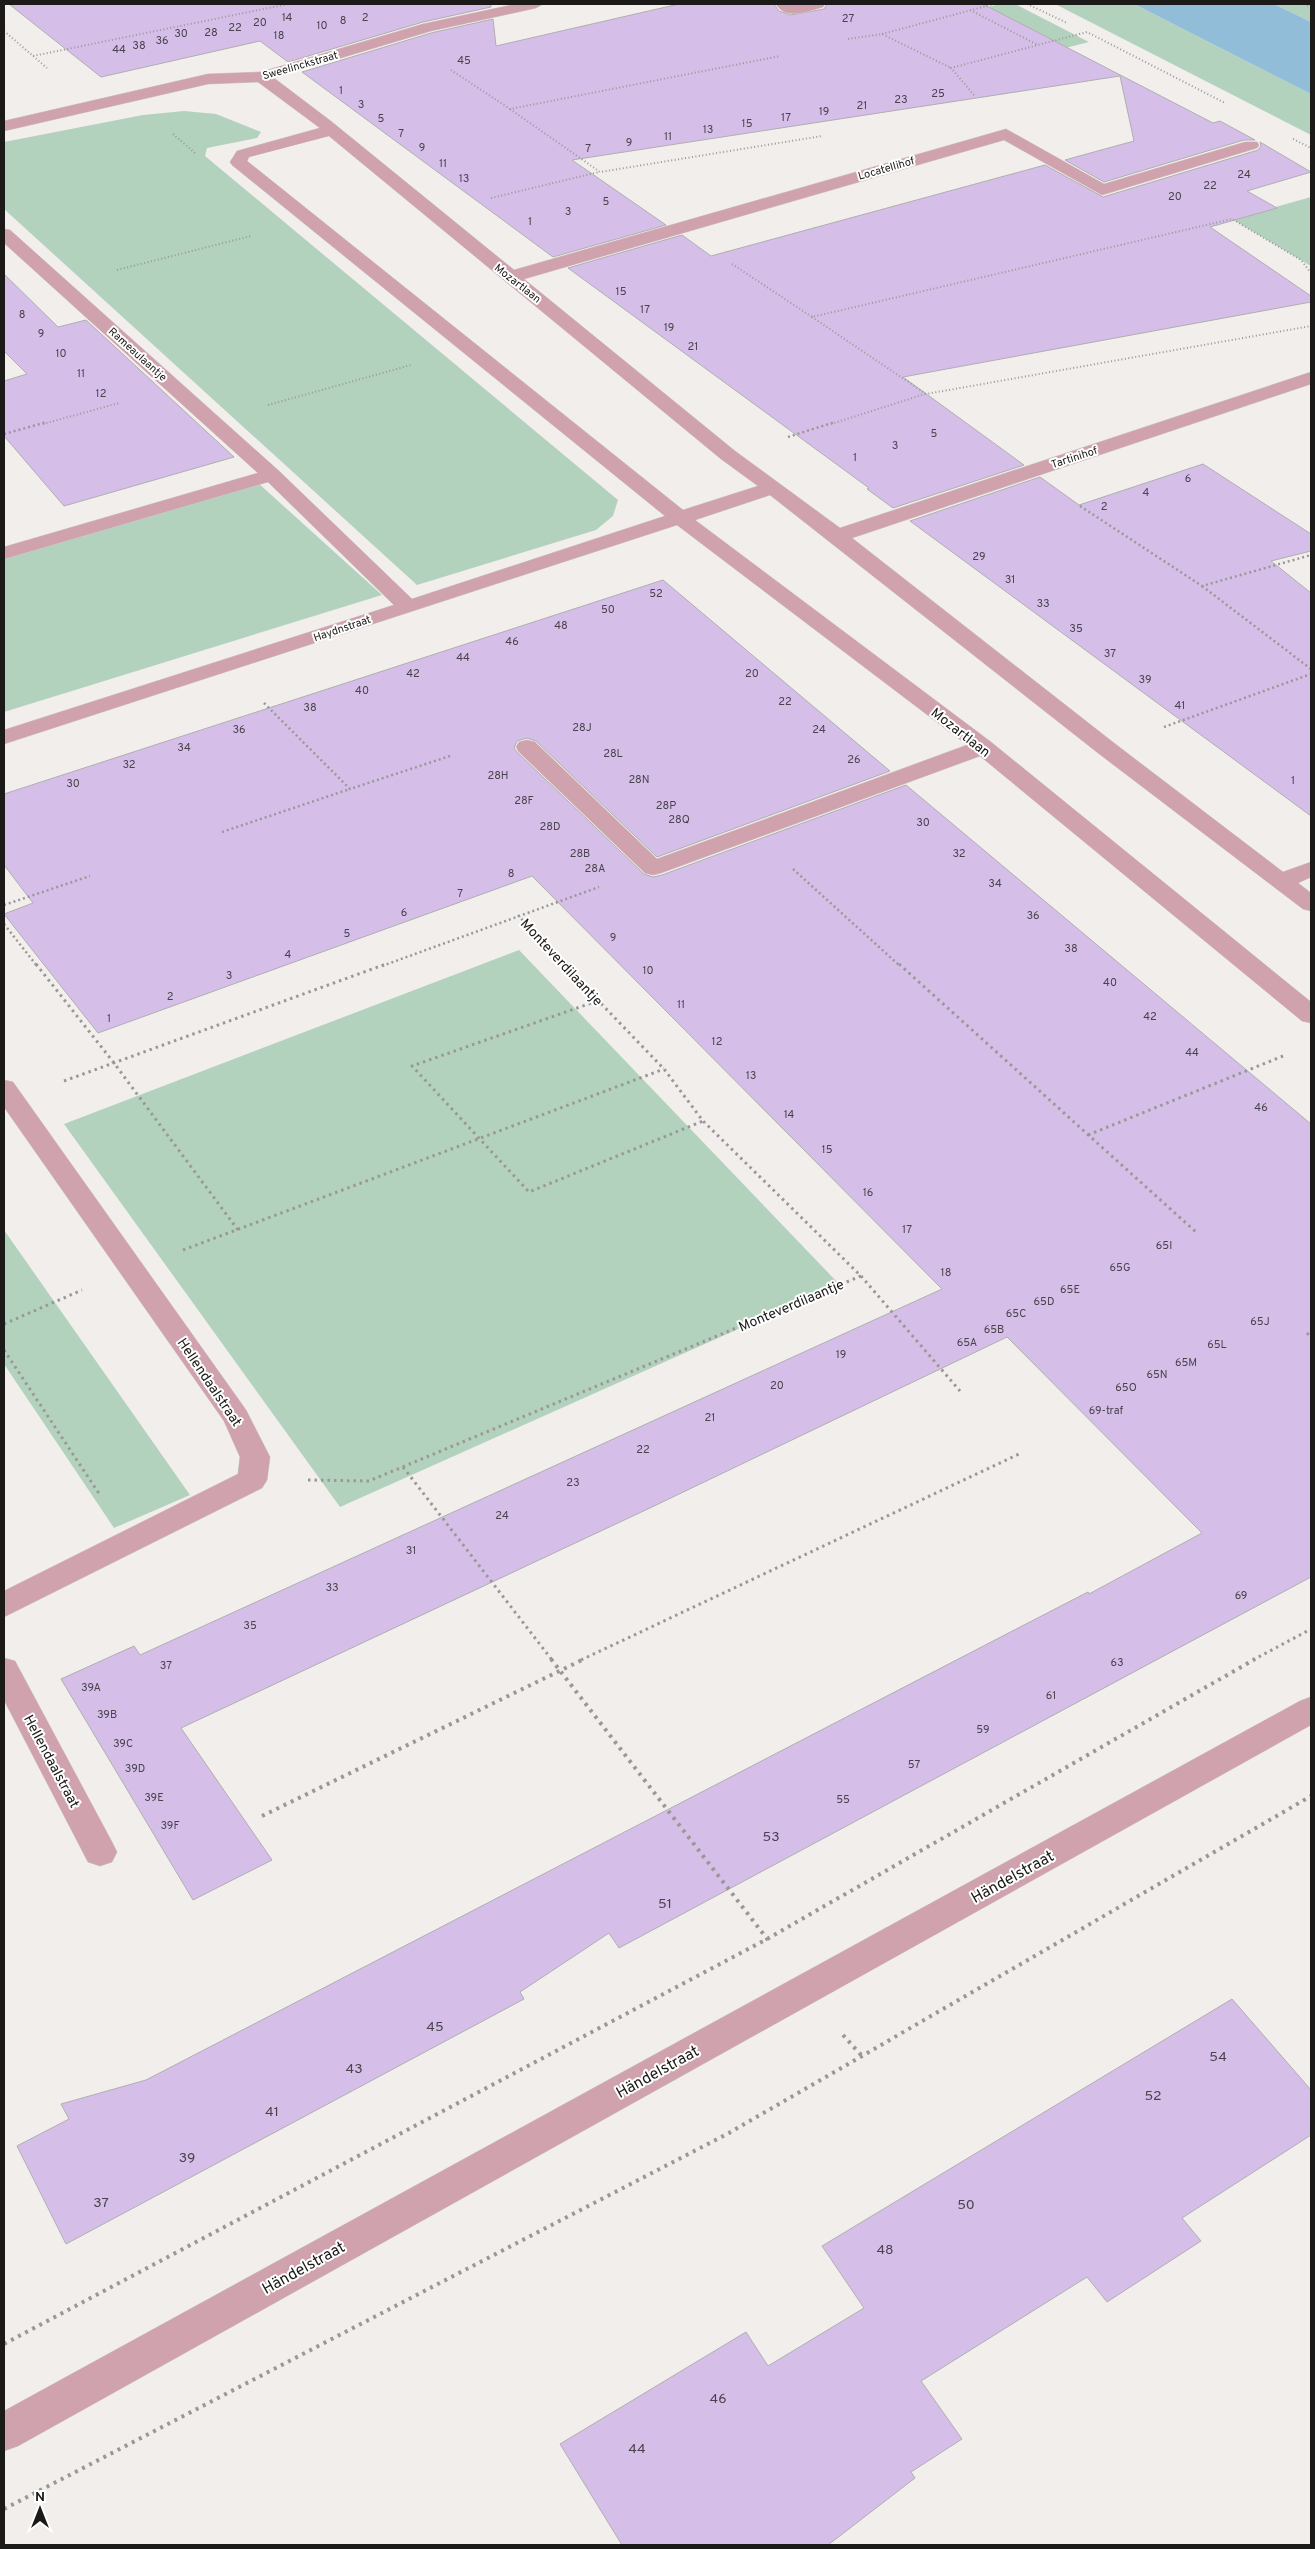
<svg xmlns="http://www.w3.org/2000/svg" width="1315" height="2549" font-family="Overpass,sans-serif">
<rect width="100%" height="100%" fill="#f1eeec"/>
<path fill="#b3d2be" d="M1000,4H1015L1089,42L962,74L890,31Z
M1055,4H1134L1311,94V135Z
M1274,4H1311V22Z
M184,111L216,114L261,132L257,138L207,148L205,156L618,500L613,516L596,530L417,585L4,209V142L143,115Z
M1311,197V266L1232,219Z
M257,482L382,595L4,712V556Z
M519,950L839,1284L340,1507L64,1124Z
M4,1230L190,1495L114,1528L4,1364Z"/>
<path fill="#91bdd8" d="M1134,4H1274L1311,22V94Z"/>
<path fill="#d5bfe8" stroke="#afaeb1" d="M9,4H491V7L423,22L288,62L260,41L101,77Z
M679,4H774L779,11L791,15L824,9L827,4H983L1213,123L1220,121L1255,140H1244L1104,182L1065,160L1134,141L1120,76L572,160L666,225L553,257L302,72L431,33L493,19L496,46Z
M1260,142L1311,172L1247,191L1277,208L1210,227L1311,296V302L903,377L1024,465L893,508L867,489L869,488L568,268L682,235L711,256L1045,165L1103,197L1258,150L1261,146Z
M4,274L58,327L86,320L234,457L64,506L4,436V381L27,374L4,351Z
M1203,464L1311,534V551L1271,561L1311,593V816L910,521L1040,477L1079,505Z
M663,580L890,771L657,857L536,741L527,738L517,741L514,748L518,753L644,874L653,877L662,875L906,785L1311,1124V1577L619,1948L609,1933L520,1992L524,1999L66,2244L17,2146L69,2119L61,2104L146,2080L1024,1625L1088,1592L1089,1594L1202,1533L1007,1337L652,1507L181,1728L272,1860L193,1900L61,1679L134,1646L140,1655L942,1289L532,876L98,1033L4,914L33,903L4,865V794Z
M1232,1999L1311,2090V2135L1182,2218L1201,2241L1107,2302L1087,2277L921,2381L962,2439L911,2472L915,2478L828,2545H622L560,2444L746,2332L768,2366L864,2308L822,2246Z"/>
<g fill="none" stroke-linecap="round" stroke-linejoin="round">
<g stroke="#cfccca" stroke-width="1">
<path id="minor" d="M516,4H543L536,8L431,31L274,78L332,122L514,270L1006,129L1104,184L1245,142H1257L1259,145L1257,148L1102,195L1004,140L524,279L735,451L840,528L1311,372V384L852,538L1114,743L1283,872L1311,862V877L1298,883L1311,893V911L1303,909L1098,753L770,495L695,520L991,742L1311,1002V1023L1302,1021L980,756L661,873L653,875L645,873L519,752L516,747L519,742L527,740L535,742L657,859L967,745L677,525L4,744V730L394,605L268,482L4,559V547L258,473L4,243V229L10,230L279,471L412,599L665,516L232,165L230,162L237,151L320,128L258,82L208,84L4,131V121L208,74L261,72L423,24ZM329,136L721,459L758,486L683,510L247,161L249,157Z
M776,4H825L823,7C808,11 786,21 776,4Z
M4,1080L13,1082L246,1410L270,1457L267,1480L262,1488L4,1617V1591L238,1474L240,1457L224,1421L4,1107Z
M4,1658L15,1661L112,1842L117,1852L112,1862L100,1866L88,1862L4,1700Z
M1311,1697V1725L18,2446L4,2451V2411L1300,1701Z"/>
</g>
<path stroke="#9a9896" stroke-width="2" stroke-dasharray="1 2.5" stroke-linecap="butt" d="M1027,4L1067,23
M1304,4L1311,7
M970,10L1038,45
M4,31L47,68
M882,34L994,4
M848,39L882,34L951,68
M33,56L288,4
M451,70L510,109L780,56
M974,95L951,68L1087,32L1225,103
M510,109L600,172L822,136
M173,134L195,153
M1293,139L1311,148
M491,198L599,172
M732,264L812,317L1232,219L1301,260L1311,273
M117,270L251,236
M812,317L926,394L1311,326
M268,405L411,365
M43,424L119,403
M831,424L925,394"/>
<path stroke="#9a9896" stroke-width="2.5" stroke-dasharray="2 3" stroke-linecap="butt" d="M4,434L47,422
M788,437L835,422
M1080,506L1202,586L1311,555
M1202,586L1311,669
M264,703L350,789L450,756
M1164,727L1311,674
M222,832L350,789
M793,869L900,966
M4,905L90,876
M518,915L564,966
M4,924L37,966
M382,966L599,887"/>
<path stroke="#9a9896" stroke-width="3" stroke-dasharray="2.5 4" stroke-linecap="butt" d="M36,964L114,1063L238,1230
M899,964L1197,1233
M597,1001L412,1066L529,1192L703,1121
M64,1081L386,964
M1088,1135L1283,1056
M183,1250L664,1069
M861,1276L960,1391
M4,1324L82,1290
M1307,1333L1311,1337
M4,1350L100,1495
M403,1467L552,1660
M308,1480L369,1481L861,1276L703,1121L664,1069L563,964
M581,1660L1019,1454
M1253,1660L1311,1629"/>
<path stroke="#9a9896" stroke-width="4" stroke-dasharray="3 5" stroke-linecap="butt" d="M551,1659L768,1940
M262,1816L584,1659
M843,2035L862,2056
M4,2344L767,1939L1255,1659
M4,2509L729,2133L1311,1796"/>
<use href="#minor" fill="#cfa2ae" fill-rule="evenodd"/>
</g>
<g text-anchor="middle" stroke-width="4" stroke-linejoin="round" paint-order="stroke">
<g font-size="11" fill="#4a434d">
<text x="287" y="21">14</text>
<text x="365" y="21">2</text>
<text x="848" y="22">27</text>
<text x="343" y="24">8</text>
<text x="260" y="26">20</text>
<text x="322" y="29">10</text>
<text x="235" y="31">22</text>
<text x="211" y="36">28</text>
<text x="181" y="37">30</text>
<text x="279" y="39">18</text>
<text x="162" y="44">36</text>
<text x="139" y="49">38</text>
<text x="119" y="53">44</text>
<text x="464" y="64">45</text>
<text x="341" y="94">1</text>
<text x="938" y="97">25</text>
<text x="901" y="103">23</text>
<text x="361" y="108">3</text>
<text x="862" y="109">21</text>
<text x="824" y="115">19</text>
<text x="786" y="121">17</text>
<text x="381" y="122">5</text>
<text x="747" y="127">15</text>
<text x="708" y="133">13</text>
<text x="401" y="137">7</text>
<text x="668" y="140">11</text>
<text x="629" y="146">9</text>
<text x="422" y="151">9</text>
<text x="588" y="152">7</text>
<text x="443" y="167">11</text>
<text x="1244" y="178">24</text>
<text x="464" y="182">13</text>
<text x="1210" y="189">22</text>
<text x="1175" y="200">20</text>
<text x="606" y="205">5</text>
<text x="568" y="215">3</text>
<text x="530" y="225">1</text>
<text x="621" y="295">15</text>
<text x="645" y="313">17</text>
<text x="22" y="318">8</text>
<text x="669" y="331">19</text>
<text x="41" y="337">9</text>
<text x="693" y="350">21</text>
<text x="61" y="357">10</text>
<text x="81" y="377">11</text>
<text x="101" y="397">12</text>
<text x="934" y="437">5</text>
<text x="895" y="449">3</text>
<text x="855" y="461">1</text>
<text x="1188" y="482">6</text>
<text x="1146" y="496">4</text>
<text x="1104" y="510">2</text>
<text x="979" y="560">29</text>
<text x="1010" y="583">31</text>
<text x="656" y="597">52</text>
<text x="1043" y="607">33</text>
<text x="608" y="613">50</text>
<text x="561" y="629">48</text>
<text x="1076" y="632">35</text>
<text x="512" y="645">46</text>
<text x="1110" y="657">37</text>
<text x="463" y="661">44</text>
<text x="413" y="677">42</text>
<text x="752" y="677">20</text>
<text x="1145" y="683">39</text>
<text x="362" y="694">40</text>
<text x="785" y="705">22</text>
<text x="1180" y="709">41</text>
<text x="310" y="711">38</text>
<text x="582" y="731">28J</text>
<text x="239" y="733">36</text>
<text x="819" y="733">24</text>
<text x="184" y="751">34</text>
<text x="613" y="757">28L</text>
<text x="854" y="763">26</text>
<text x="129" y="768">32</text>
<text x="498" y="779">28H</text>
<text x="639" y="783">28N</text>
<text x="1293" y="784">1</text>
<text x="73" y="787">30</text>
<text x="524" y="804">28F</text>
<text x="666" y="809">28P</text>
<text x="679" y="823">28Q</text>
<text x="923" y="826">30</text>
<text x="550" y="830">28D</text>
<text x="580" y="857">28B</text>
<text x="959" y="857">32</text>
<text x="595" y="872">28A</text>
<text x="511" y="877">8</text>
<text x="995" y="887">34</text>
<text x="460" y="897">7</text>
<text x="404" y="916">6</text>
<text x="1033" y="919">36</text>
<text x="347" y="937">5</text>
<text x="613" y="941">9</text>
<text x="1071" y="952">38</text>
<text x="288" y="958">4</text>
<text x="648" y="974">10</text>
<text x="229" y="979">3</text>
<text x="1110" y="986">40</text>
<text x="170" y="1000">2</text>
<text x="681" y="1008">11</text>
<text x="1150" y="1020">42</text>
<text x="109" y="1022">1</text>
<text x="717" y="1045">12</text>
<text x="1192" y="1056">44</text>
<text x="751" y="1079">13</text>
<text x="1261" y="1111">46</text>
<text x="789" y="1118">14</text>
<text x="827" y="1153">15</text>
<text x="868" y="1196">16</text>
<text x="907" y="1233">17</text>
<text x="1164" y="1249">65I</text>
<text x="1120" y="1271">65G</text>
<text x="946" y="1276">18</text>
<text x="1070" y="1293">65E</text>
<text x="1044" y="1305">65D</text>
<text x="1016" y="1317">65C</text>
<text x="1260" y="1325">65J</text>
<text x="994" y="1333">65B</text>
<text x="967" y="1346">65A</text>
<text x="1217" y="1348">65L</text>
<text x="841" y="1358">19</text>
<text x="1186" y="1366">65M</text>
<text x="1157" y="1378">65N</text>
<text x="777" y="1389">20</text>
<text x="1126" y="1391">65O</text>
<text x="1106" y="1414">69-traf</text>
<text x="710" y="1421">21</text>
<text x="643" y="1453">22</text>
<text x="573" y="1486">23</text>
<text x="502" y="1519">24</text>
<text x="411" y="1554">31</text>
<text x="332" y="1591">33</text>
<text x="1241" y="1599">69</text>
<text x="250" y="1629">35</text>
<text x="1117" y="1666">63</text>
<text x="166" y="1669">37</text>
<text x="91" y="1691">39A</text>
<text x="1051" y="1699">61</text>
<text x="107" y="1718">39B</text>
<text x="983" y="1733">59</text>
<text x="123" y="1747">39C</text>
<text x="914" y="1768">57</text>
<text x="135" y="1772">39D</text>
<text x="154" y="1801">39E</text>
<text x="843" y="1803">55</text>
<text x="170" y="1829">39F</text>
</g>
<g font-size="11" fill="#1b1a19" stroke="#fff">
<text transform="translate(300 65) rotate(-16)" y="4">Sweelinckstraat</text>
<text transform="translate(886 168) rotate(-16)" y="4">Locatellihof</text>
<text transform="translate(518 283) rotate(38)" y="4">Mozartlaan</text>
<text transform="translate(138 354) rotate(42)" y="4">Rameaulaantje</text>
<text transform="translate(1074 457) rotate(-18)" y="4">Tartinihof</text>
<text transform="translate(342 628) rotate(-19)" y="4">Haydnstraat</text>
</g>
<g font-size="14" fill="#1b1a19" stroke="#fff">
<text transform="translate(961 732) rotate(38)" y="5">Mozartlaan</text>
<text transform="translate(562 962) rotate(47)" y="5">Monteverdilaantje</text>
<text transform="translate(791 1305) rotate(-23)" y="5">Monteverdilaantje</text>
<text transform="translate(210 1382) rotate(56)" y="5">Hellendaalstraat</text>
<text transform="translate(52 1761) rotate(62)" y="5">Hellendaalstraat</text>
</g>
<g font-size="14" fill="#4a434d">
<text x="771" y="1841">53</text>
<text x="665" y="1908">51</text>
<text x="435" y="2031">45</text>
<text x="1218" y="2061">54</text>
<text x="354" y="2073">43</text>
<text x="1153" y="2100">52</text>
<text x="272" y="2116">41</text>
<text x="187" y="2162">39</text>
<text x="101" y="2207">37</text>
<text x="966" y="2209">50</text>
<text x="885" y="2254">48</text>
<text x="718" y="2403">46</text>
<text x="637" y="2453">44</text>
</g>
<g font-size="16" fill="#1b1a19" stroke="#fff">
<text transform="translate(1012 1876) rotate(-29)" y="6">Händelstraat</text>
<text transform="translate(657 2071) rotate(-29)" y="6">Händelstraat</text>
<text transform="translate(303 2267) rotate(-29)" y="6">Händelstraat</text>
</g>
</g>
<rect width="1315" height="2549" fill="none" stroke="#1b1a19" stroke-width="10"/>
<g transform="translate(40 2509)" stroke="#ffffff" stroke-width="4" paint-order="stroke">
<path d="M0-4L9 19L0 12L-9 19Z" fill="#1b1a19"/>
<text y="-8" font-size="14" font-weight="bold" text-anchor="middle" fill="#1b1a19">N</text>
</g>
</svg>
